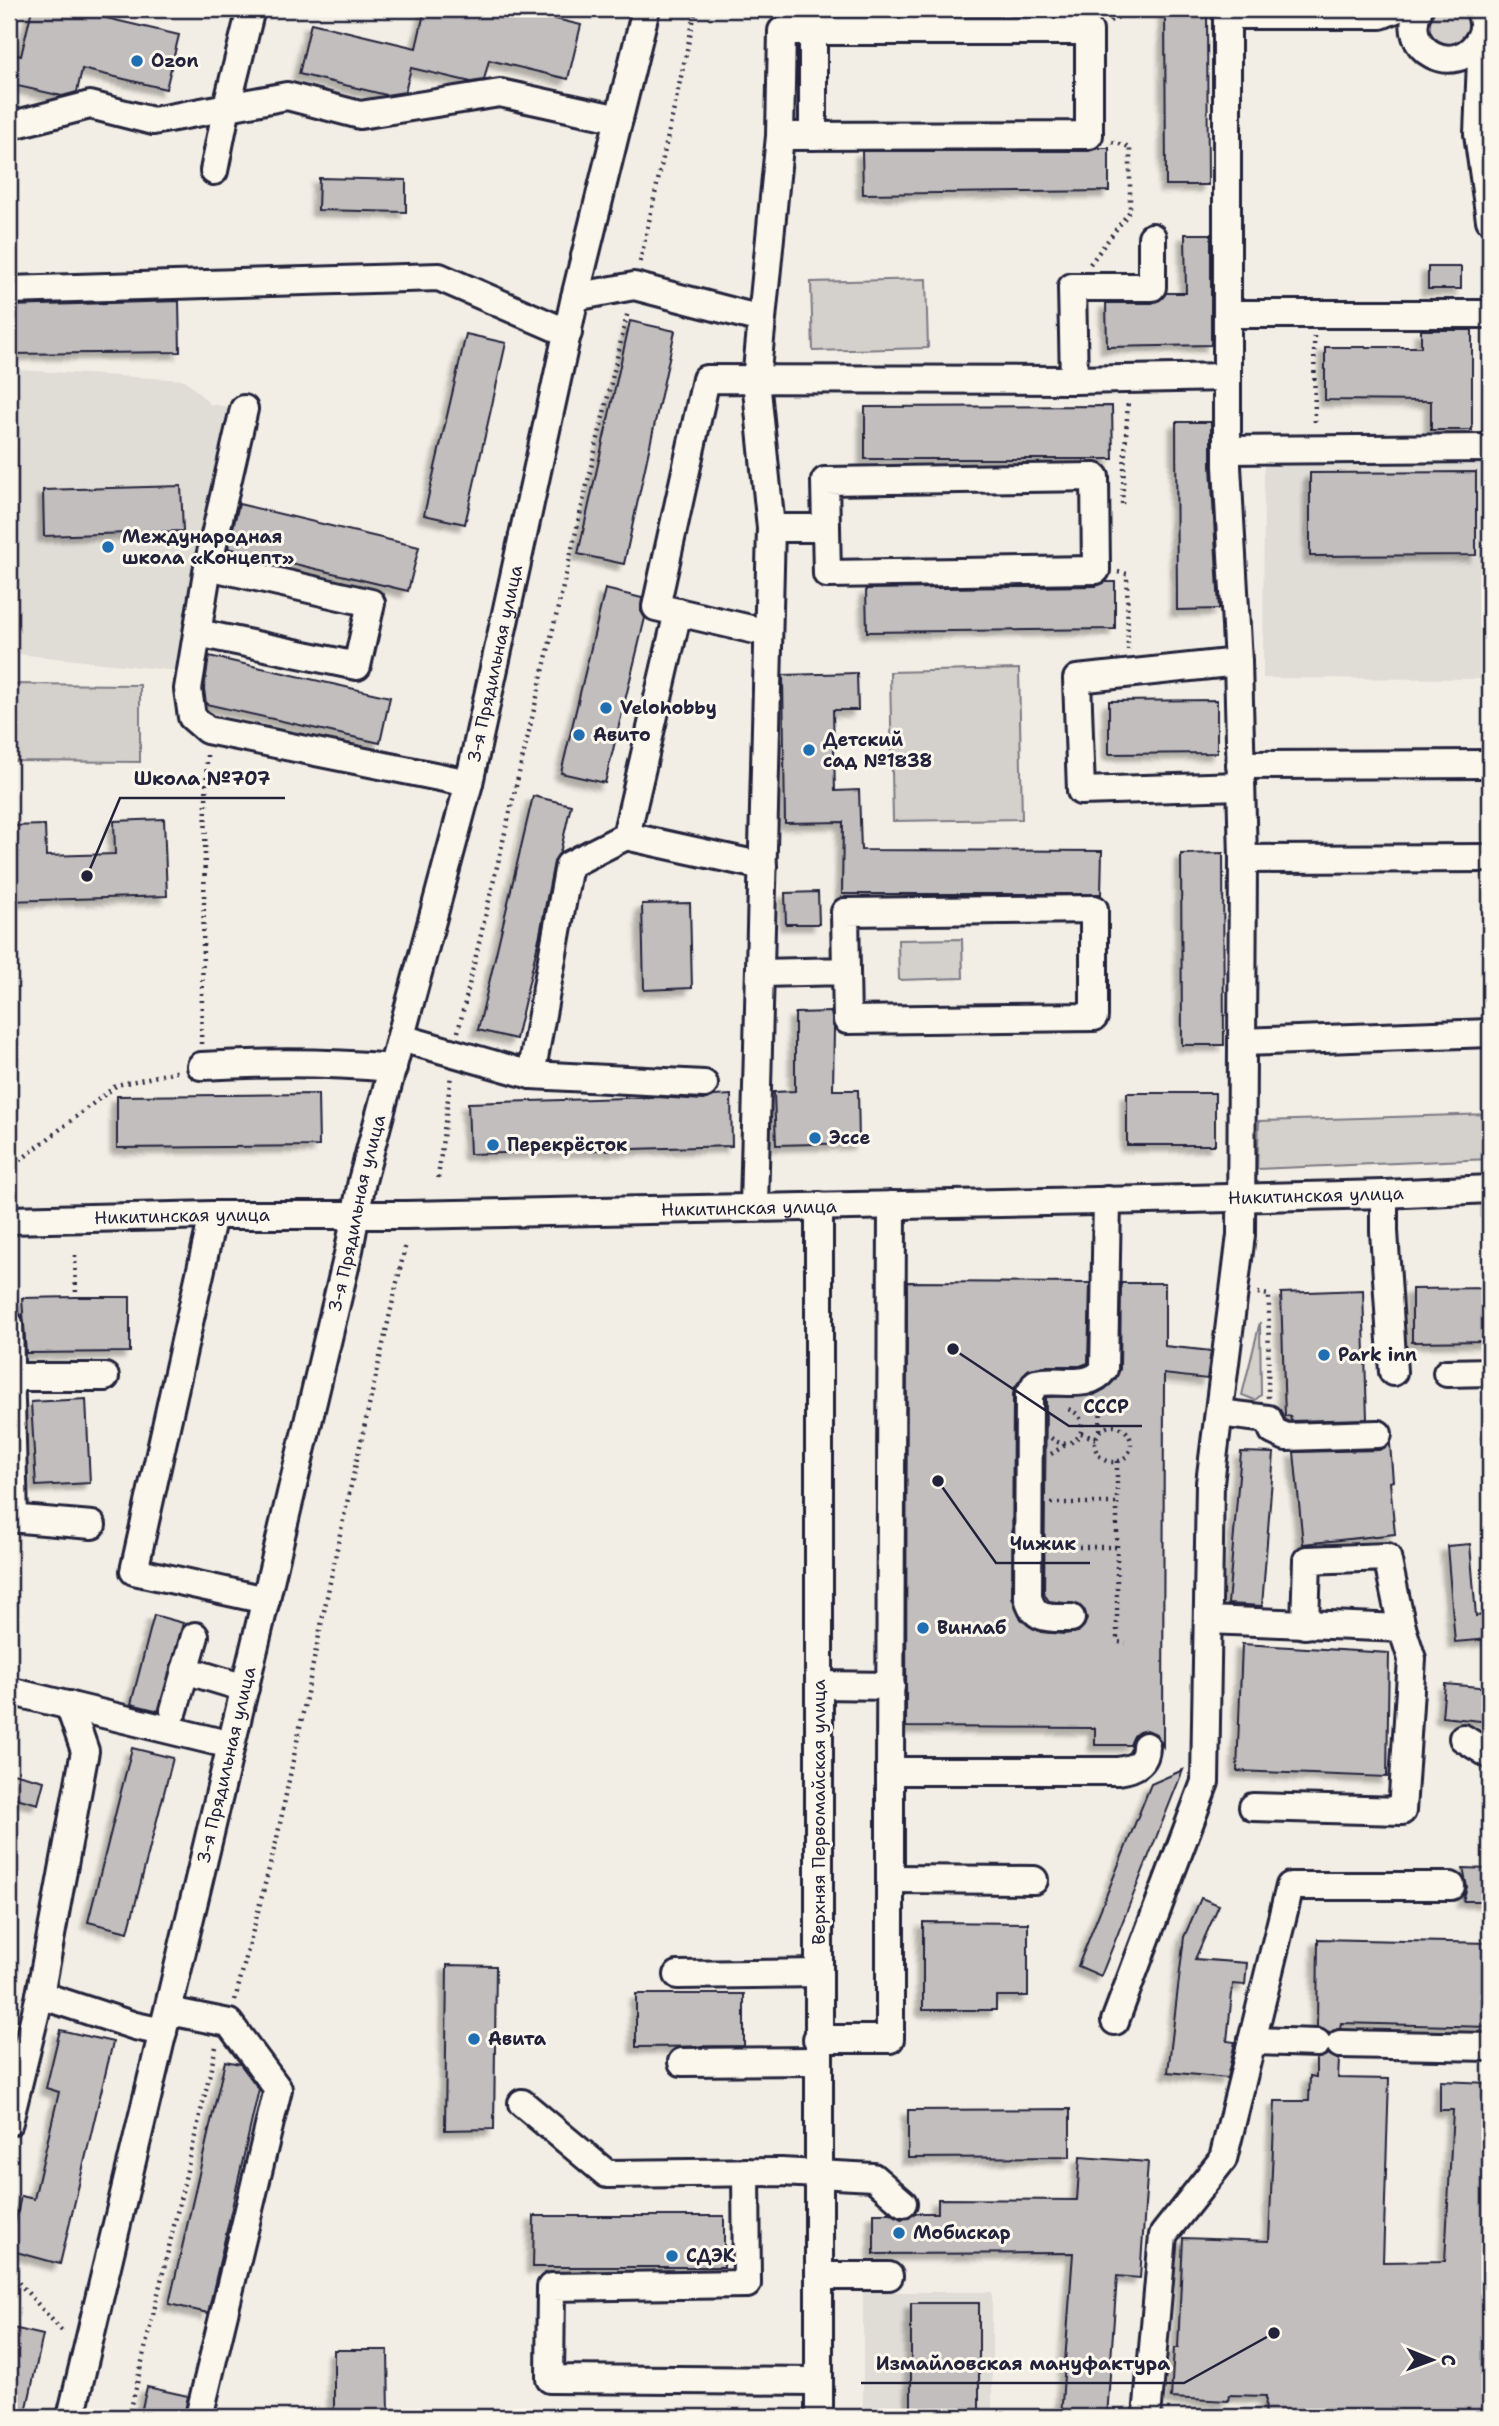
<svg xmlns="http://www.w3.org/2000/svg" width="1499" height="2426" font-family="'Shantell Sans',sans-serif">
<defs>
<filter id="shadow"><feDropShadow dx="-6" dy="6" stdDeviation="2" flood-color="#0004"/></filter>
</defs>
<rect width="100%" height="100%" fill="#f2eee5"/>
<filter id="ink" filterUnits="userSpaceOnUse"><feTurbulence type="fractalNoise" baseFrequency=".0143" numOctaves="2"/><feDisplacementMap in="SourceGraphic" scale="14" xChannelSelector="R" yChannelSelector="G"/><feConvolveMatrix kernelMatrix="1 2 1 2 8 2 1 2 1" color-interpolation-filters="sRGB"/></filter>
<g filter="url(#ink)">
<path fill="#e0dcd6" d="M20,370L185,380L210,404L229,407L217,480L178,671L9,653Z
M1490,458V679L1263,678L1264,463Z
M863,2292H992V2417H863Z"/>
<path fill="#d4d1cc" stroke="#7b7a84" stroke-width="2" d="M1431,9H1467L1473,31L1464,45L1443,49L1427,36L1425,20Z
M926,279L928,348L813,351L811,282Z
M1019,669L1022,819L893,821L890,672Z
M9,684L140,685V762L9,761Z
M962,939L963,978L899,980L898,940Z
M1490,1114V1159L1257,1169L1259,1121Z
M1260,1322L1261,1395L1255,1400L1242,1395Z"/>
<path fill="#c2bebe" stroke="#22223b" stroke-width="2" filter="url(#shadow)" d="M32,9H104L102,17L179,35L166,89L82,69L77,92L62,96L9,84V53L21,56Z
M425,9H514L581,25L568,79L489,60L484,80L471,82L411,68L405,92L386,95L299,74L311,23L416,48Z
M1165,9H1207L1208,185H1166Z
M1098,148H1109V191L863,194L862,151H1089Z
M319,178L406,180V212L318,210Z
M1185,234H1211V345L1107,347L1106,303H1152L1160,300L1166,293H1186Z
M1428,267H1461V289H1428Z
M179,301L180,352L9,354V306Z
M630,321L675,331L624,564L578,554Z
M1421,330H1472V430H1431V401L1325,400V347H1421Z
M466,334L506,343L465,524L424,515Z
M1112,406L1113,459H865V407Z
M1176,422H1211V466L1219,609L1177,610Z
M1476,472V555L1310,556V473Z
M181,486L183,531L44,536L43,490Z
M239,504L419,547L408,591L228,548Z
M1106,582H1115V629L867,632L866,589L1096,586Z
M605,589L642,598L641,611L645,618L605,783L561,773Z
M209,656L390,697L380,743L206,704L204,689Z
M857,673L858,710H833L835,791L859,790L861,850L1102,851L1101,894H842L843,822L785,823L783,675Z
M1217,700V753L1109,754V701Z
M533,796L571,805L560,853L554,862L540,934L516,1039L478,1030Z
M164,819L167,896L9,901V826L45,825L46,856L115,854L114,821Z
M1223,853L1224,1045H1182L1181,854Z
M818,892L819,924H786L785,893Z
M690,903L692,988L644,990L642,904Z
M831,1012L834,1028L833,1090H858L859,1143L776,1145L774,1092L795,1091V1013Z
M1127,1093H1215V1145H1127Z
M318,1094L319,1146L117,1148V1096Z
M731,1095L732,1146L470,1154L468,1103L657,1097L703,1100L714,1096Z
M907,1282L1090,1283L1088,1363L1080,1366H1044L1028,1370L1015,1387L1013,1394L1012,1597L1021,1619L1029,1626L1041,1632L1064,1634L1078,1632L1084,1626L1087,1619L1085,1611L1079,1605L1049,1601L1044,1594L1046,1397L1094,1395L1105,1389L1115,1380L1120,1369L1121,1283H1165V1346L1211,1351L1207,1379L1164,1374L1163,1746L1156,1734L1147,1730L1139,1732L1134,1736L1130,1745H1095V1728L906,1727Z
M1490,1288V1341L1412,1342V1289Z
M1363,1290L1367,1419L1291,1421L1290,1416H1285L1281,1293Z
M76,1297H130V1352L26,1353L22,1298Z
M86,1399L90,1483L36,1486L31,1402Z
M1390,1444L1393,1481L1390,1482L1395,1534L1303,1544L1294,1452L1379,1450Z
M1241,1452L1274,1453L1262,1606L1228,1604Z
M1470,1544L1476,1616L1490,1614V1639L1455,1642L1447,1546Z
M154,1615L183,1623L159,1711L131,1704Z
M1242,1644L1389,1653L1387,1777L1237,1771Z
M1445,1684L1490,1688V1722L1442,1717Z
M132,1748L173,1758L128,1932L88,1922Z
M1183,1770L1101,1976L1078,1966L1151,1784Z
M9,1772L44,1781L38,1804L9,1796Z
M1463,1868L1490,1869V1901H1463L1467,1887Z
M1201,1898L1219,1905L1195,1959L1247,1963L1245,1985L1233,1984L1227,2041L1235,2042L1227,2078L1168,2072L1184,1937Z
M923,1922L1028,1923V1996H996V2010H923Z
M1318,1939L1490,1943V2027L1341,2023L1340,2028L1329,2033L1317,2027Z
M447,1965L496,1966L494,2129L445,2130Z
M636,1994H744V2046L636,2047Z
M60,2030L113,2042L60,2264L9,2250L21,2196L34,2199L59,2092L46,2088Z
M1328,2054L1339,2060L1338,2078L1389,2079L1383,2262L1445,2261L1453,2110H1440V2081L1490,2083V2417L1406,2415V2417H1265L1266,2396L1229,2395L1228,2401L1171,2398L1174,2348H1178L1183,2238L1269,2241L1275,2101H1309L1310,2076L1316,2077V2059Z
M225,2061L240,2064L259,2089L208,2313L169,2304Z
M1070,2109V2157L908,2158V2110Z
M1080,2157L1148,2162L1140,2278L1117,2276L1107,2417H1061L1073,2253L874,2254V2213H891L901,2219L909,2218L915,2213H938V2199L1077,2200Z
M534,2216H724V2267H533Z
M911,2303H979V2417H911Z
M9,2327L43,2335L25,2417H9Z
M334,2350H388L389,2417H334Z
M147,2387L188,2396L184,2417H140Z"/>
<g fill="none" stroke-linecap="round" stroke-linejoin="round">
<g stroke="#22223b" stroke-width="32">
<g id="minor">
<path d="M1419,9C1398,49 1455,80 1479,40C1485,30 1484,19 1479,9"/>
<path d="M1482,36L1478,134L1490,220"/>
<path d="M9,126L90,105L153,121L287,96L360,115L500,93L619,119"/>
<path d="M813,136V31"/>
<path d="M214,171L227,106L251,9"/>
<path d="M1152,237V287H1072L1074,380L1227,377"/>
<path d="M9,290L439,277L568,333"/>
<path d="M575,297L634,286L761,319"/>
<path d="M1227,314H1490"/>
<path d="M244,409L208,566L188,689L192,717L207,730L469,783"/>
<path d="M1227,450L1490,448"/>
<path d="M1095,477L1096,570L827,574L825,481Z"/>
<path d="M771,528H826"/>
<path d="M678,612L626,836L569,865L531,1075L704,1084"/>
<path d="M198,633L357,666L371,603L208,566"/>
<path d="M768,633L656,607L706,379L1074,380"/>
<path d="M1238,662L1077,679L1081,791L1240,786"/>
<path d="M1240,765L1490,764"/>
<path d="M626,836L763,866"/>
<path d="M1243,859L1490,858"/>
<path d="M761,973L846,971L845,912L1094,909V1017L847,1020L846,971"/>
<path d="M401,1038L531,1075"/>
<path d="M1242,1042L1490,1033"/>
<path d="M201,1066C265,1062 329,1062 393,1068"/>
<path d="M1384,1194V1231L1393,1372"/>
<path d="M892,1205L890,1771H1118C1134,1769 1146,1763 1146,1746"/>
<path d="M819,1206V2417"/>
<path d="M754,1207L771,528L756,380L780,136L782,31H1089V135L780,136"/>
<path d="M213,1215L134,1571L266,1600"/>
<path id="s1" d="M9,1220L213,1215H405L1148,1200L1384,1194L1490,1189"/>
<path d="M9,1324L14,1519"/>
<path d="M1447,1373L1490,1372"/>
<path d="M10,1377H105"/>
<path d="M1219,1413L1268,1419L1273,1431L1286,1437L1378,1434"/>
<path d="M9,1518L92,1525"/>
<path d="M1071,1618C1050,1618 1034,1621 1028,1597L1029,1395L1036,1383C1058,1377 1089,1391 1104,1369L1107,1200"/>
<path d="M1208,1620L1402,1628L1412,1659L1402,1811L1253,1807"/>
<path d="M1305,1625L1307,1560L1387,1557L1402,1628"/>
<path d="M185,1670L245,1688"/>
<path d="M820,1685L891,1686"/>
<path d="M9,1691L231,1745"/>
<path d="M174,1710L195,1636"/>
<path d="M1463,1738L1490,1755"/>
<path d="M890,1879L1034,1880"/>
<path d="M678,1975L818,1973"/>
<path d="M40,1995L85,1751L69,1705"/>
<path d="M169,2011L229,2023L278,2089L199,2417"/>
<path d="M1115,2021L1205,1782L1210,1483L1241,1235L1243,859L1238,662L1227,466V15H1381L1396,9"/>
<path d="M817,2039H890V1771"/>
<path d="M1252,2041L1317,2043"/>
<path d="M1340,2044L1490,2047"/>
<path d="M682,2062L817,2061"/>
<path d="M522,2103L607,2174L781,2172L873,2177L903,2203"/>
<path d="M9,2122L40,1995L135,2026L163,2032"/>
<path d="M746,2172L747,2284L551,2287L550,2379L819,2381"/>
<path d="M819,2276H889"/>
<path id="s2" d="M71,2417L349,1250L362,1181L469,783L575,297L646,9"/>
<path d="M1147,2417L1163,2235L1223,2159L1290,1886H1451"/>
</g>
</g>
<path stroke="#22223b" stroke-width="4.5" stroke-dasharray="2 5" stroke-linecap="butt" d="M1110,21L1122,15L1123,9
M640,262L696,9
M1090,264L1130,211V147L1112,142
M1314,336L1315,425
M1122,504L1128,401
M1118,572L1127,574L1128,650
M458,1032L628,311
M201,1044L207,755
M9,1169L117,1085L180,1071
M438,1178L451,1075
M75,1255L76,1297
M1258,1293L1269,1295L1268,1398
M1095 1444a18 18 0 1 1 36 0a18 18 0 1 1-36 0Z
M1100,1430L1101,1401
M1081,1433L1096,1439
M1051,1438C1078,1458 1096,1416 1067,1409
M1051,1454L1067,1444
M1117,1461V1637L1118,1642L1126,1643
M1051,1503H1117
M1051,1547H1117
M9,1968L23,1967
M235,2000L277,1838L340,1534L406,1243
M9,2272L62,2331
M129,2417L216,2047"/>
<use href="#minor" stroke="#fbf7ec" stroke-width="26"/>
</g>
</g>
<g fill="#1f6fb2" stroke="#fbf7ec" stroke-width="2.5">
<circle cx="137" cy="61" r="7"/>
<circle cx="108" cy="547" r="7"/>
<circle cx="606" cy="708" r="7"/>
<circle cx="579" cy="735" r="7"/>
<circle cx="809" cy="750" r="7"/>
<circle cx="815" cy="1138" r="7"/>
<circle cx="493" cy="1145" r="7"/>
<circle cx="1324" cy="1355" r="7"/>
<circle cx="923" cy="1628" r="7"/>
<circle cx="474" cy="2039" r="7"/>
<circle cx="899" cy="2233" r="7"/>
<circle cx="672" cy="2256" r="7"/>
</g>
<g text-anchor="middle" stroke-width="6" stroke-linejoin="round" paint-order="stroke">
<g font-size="18" font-weight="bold" fill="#22223b" stroke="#fbf7ec" text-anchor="start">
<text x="151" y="67">Ozon</text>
<text x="122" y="543">Международная<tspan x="122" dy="21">школа «Концепт»</tspan></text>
<text x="620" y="714">Velohobby</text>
<text x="593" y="741">Авито</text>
<text x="823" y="746">Детский<tspan x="823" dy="21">сад №1838</tspan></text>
<text x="829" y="1144">Эссе</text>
<text x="507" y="1151">Перекрёсток</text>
<text x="1338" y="1361">Park inn</text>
<text x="937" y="1634">Винлаб</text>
<text x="488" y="2045">Авита</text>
<text x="913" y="2239">Мобискар</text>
<text x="686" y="2262">СДЭК</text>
</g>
<g font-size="18" fill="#22223b" stroke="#fbf7ec">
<text dy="6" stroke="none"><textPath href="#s2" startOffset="1804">3-я Прядильная улица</textPath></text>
<text dy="6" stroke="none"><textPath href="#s1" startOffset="1307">Никитинская улица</textPath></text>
<text dy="6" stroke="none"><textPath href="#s1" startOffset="740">Никитинская улица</textPath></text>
<text dy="6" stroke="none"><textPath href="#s2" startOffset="1237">3-я Прядильная улица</textPath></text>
<text dy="6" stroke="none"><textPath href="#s1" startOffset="173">Никитинская улица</textPath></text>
<text dy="6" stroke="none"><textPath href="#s2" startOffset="670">3-я Прядильная улица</textPath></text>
<text transform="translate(819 1812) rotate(-90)" y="6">Верхняя Первомайская улица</text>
</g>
</g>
<path fill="none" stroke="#22223b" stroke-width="2.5" d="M87 876L120 798H285M953 1349L1069 1426H1142M938 1481L996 1563H1090M1274 2333L1184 2383H861"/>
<g fill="#22223b" stroke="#fbf7ec" stroke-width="2.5">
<circle cx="87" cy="876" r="7"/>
<circle cx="953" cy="1349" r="7"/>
<circle cx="938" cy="1481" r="7"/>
<circle cx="1274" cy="2333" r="7"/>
</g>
<g font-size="19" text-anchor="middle" font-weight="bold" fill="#22223b" stroke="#fbf7ec" stroke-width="6" stroke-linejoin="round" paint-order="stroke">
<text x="202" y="785">Школа №707</text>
<text x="1106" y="1413">СССР</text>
<text x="1043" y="1550">Чижик</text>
<text x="1023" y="2370">Измайловская мануфактура</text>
</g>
<rect width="1499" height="2426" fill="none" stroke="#fbf7ec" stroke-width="35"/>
<rect x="18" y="18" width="1464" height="2391" fill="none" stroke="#22223b" stroke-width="2.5" filter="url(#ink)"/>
<g transform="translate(1432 2360) rotate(91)" stroke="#fbf7ec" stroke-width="5" paint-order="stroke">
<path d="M0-5L12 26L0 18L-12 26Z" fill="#22223b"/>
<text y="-10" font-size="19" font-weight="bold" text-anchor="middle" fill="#22223b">С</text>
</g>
</svg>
